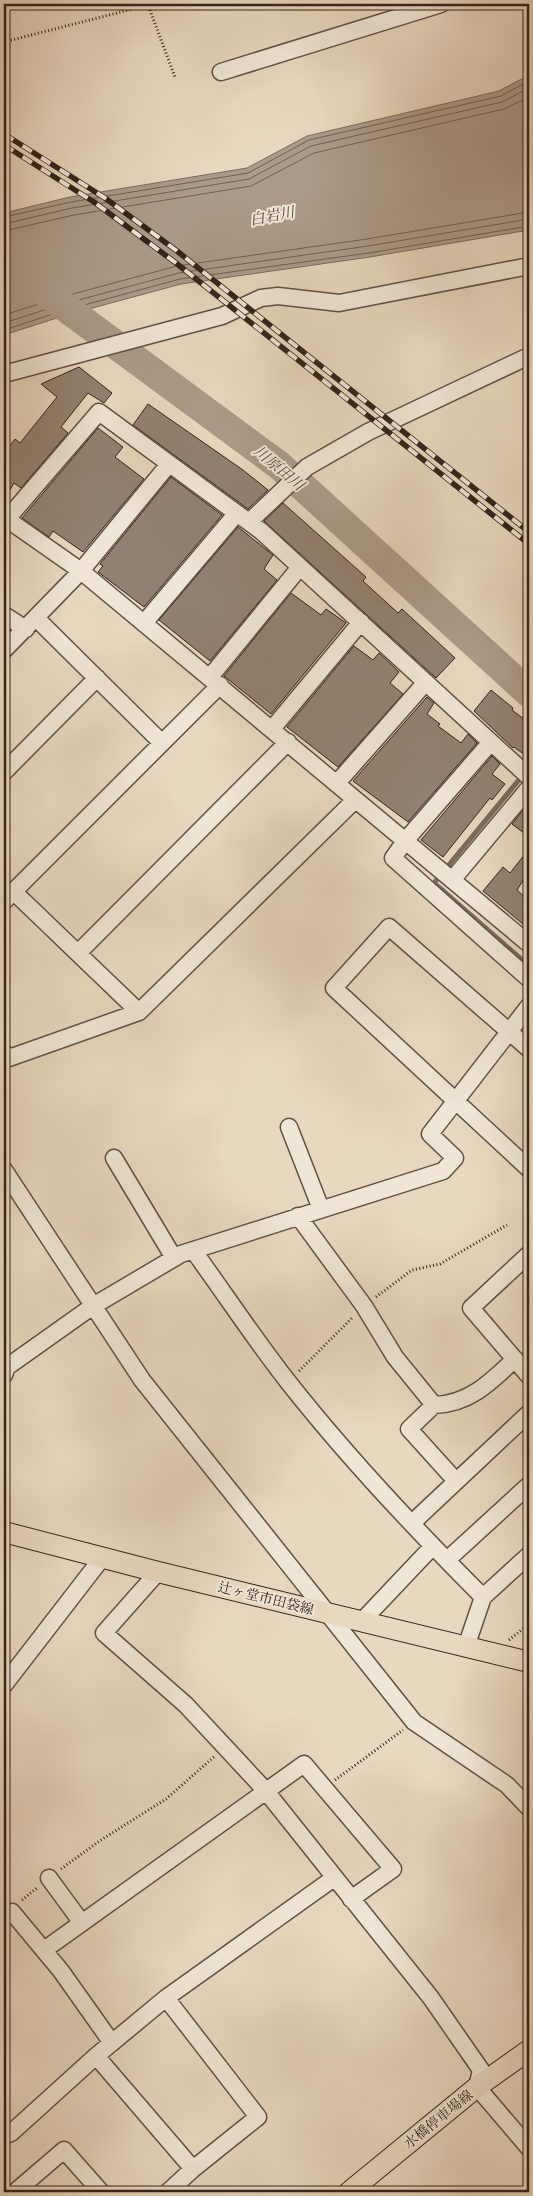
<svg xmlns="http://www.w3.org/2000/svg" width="533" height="2196" font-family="'Libre Caslon Text','Noto Serif JP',serif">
<rect width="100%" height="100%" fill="#e8d8bf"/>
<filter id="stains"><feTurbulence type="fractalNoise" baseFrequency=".004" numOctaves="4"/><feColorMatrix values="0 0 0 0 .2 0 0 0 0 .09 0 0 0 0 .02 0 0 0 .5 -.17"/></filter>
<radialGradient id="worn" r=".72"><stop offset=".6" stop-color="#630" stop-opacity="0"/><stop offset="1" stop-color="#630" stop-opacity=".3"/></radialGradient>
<path fill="#ab9a88" stroke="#7b6a5d" d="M529,75V230L370,257L181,284L63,316L4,335V213L70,197L247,168L307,136L499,91Z"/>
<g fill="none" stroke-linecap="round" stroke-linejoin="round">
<path stroke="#705e52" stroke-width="1" d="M4,217L71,202L248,173L309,140L501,96L529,81
M4,224L72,208L249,179L311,146L502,102L529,88
M4,231L74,215L251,186L314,153L504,109L529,97
M4,315L58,298L177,266L367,239L529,212
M4,323L60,305L179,273L368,246L529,219
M4,330L62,311L180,279L369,253L529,226"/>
<path stroke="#7b6a5d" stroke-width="5" d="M523,775L434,883L529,966"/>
<path stroke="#ab9a88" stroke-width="29" d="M43,291L280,466L529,693"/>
</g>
<path fill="#928171" stroke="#34231c" d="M79,367L112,393L104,403L88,393L61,427L68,433L21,488L14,483L4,500V454L15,439L20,443L57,397L41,384Z
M148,404L243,470L268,490L248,509L133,425Z
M98,428L123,447L115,457L144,479L83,552L53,531L49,537L22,518Z
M171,477L222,515L144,607L98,572L103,566L100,564Z
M283,503L366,577L363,581L398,613L402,609L455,658L436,678L264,521Z
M238,527L273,555L264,569L277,580L210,661L159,620Z
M291,593L321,615L326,609L346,623L271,714L224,676Z
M354,646L373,660L379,653L399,672L390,683L403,694L338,767L287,727Z
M491,690L513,708L512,710L529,723V758L514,747L513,748L474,711Z
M427,697L434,703L427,714L440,724L438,726L461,743L468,734L477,743L408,822L353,781Z
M492,756L500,764L492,774L505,784L492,800L490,798L443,857L421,840Z
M529,803V837L512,824Z
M529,849V871L517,890L529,901V929L483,891L503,867L510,873Z"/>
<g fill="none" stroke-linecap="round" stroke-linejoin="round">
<g stroke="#615045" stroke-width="19">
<path id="minor" d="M221,72L441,4
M4,374L222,316L261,298L278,296L339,303L529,266
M4,517L81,571L529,944
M7,519L99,412L261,531L529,777
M249,522L307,467L368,432L529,356
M4,615L26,629
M36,618L161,742
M144,623L237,513
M4,650L81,571L169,464
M210,677L300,567
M272,729L361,622
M491,742L405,841L393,858L529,979
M4,772L97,678
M337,783L426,682
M452,880L529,788
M13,891L139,1012
M4,901L220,685
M78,953L288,742
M529,1049L389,927L334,988L529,1169
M4,1053L9,1058L139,1012L355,800
M289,1127L321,1209
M114,1158L174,1258
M4,1170L142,1380L414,1722L507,1785L529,1808
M298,1216L364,1306L395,1357L434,1405L409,1429L456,1481
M193,1250C225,1294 255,1340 289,1383C348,1458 415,1529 483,1597
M529,1254L471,1308L529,1376
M4,1375L7,1367L93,1306L181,1254L443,1171L455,1158L430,1134L529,1006
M434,1405C469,1404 491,1382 515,1359
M412,1523L529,1413
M447,1560L529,1485
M158,1572L104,1633L186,1705L265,1790L431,1998L481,2070L477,2087L529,2148
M362,1621L433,1546
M466,1647L483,1597L529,1555
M4,1685L102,1558
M49,1878L82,1923
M4,1917L12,1912L61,1971L112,2043
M44,1950L304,1764L393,1869L351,1899
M166,1998L258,2117L193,2169L168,2192
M4,2135L11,2133L96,2056
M193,2169L96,2056L166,1998L334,1878
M15,2192L64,2150L101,2192"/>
</g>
<g stroke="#34231c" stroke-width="22">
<path id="major" d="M4,1532L158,1572L529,1662
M349,2192L477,2087L529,2050"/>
</g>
<path stroke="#34231c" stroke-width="3" stroke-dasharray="1 2.5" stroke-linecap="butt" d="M4,42L148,5L175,77
M4,180L9,179
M376,1297L412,1270L440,1264L507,1225
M299,1371L353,1317
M509,1640L529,1624
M335,1780L403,1730
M61,1869L101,1840L166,1799L215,1756
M22,1900L38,1887"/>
<use href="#minor" stroke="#f0e6d5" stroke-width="16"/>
<use href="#major" stroke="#e8d8bf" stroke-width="20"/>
<g stroke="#34231c" stroke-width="5.5">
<path id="rail" d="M4,134L105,198L177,251L529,532
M4,145L94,202L176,263L529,544"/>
</g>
<use href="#rail" stroke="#f0e6d5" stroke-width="4" stroke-dasharray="11" stroke-linecap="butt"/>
</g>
<g text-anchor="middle" stroke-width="4" stroke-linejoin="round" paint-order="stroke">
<g font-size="14" fill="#34231c" stroke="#f0e6d5">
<text transform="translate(266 1598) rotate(14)" y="5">辻ヶ堂市田袋線</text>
<text transform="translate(438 2119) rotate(-39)" y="5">水橋停車場線</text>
</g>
<g font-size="15" font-style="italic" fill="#58473c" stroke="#f0e6d5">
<text transform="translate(272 216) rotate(-11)" y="5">白岩川</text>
<text transform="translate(279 468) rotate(40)" y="5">川原田川</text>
</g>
</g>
<rect width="533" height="2196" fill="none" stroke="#e8d8bf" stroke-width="20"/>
<rect x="5" y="5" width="523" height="2186" fill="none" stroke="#34231c" stroke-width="2.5"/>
<rect x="10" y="10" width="513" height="2176" fill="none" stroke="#34231c"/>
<rect width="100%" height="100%" filter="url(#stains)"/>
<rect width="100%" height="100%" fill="url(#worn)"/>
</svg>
